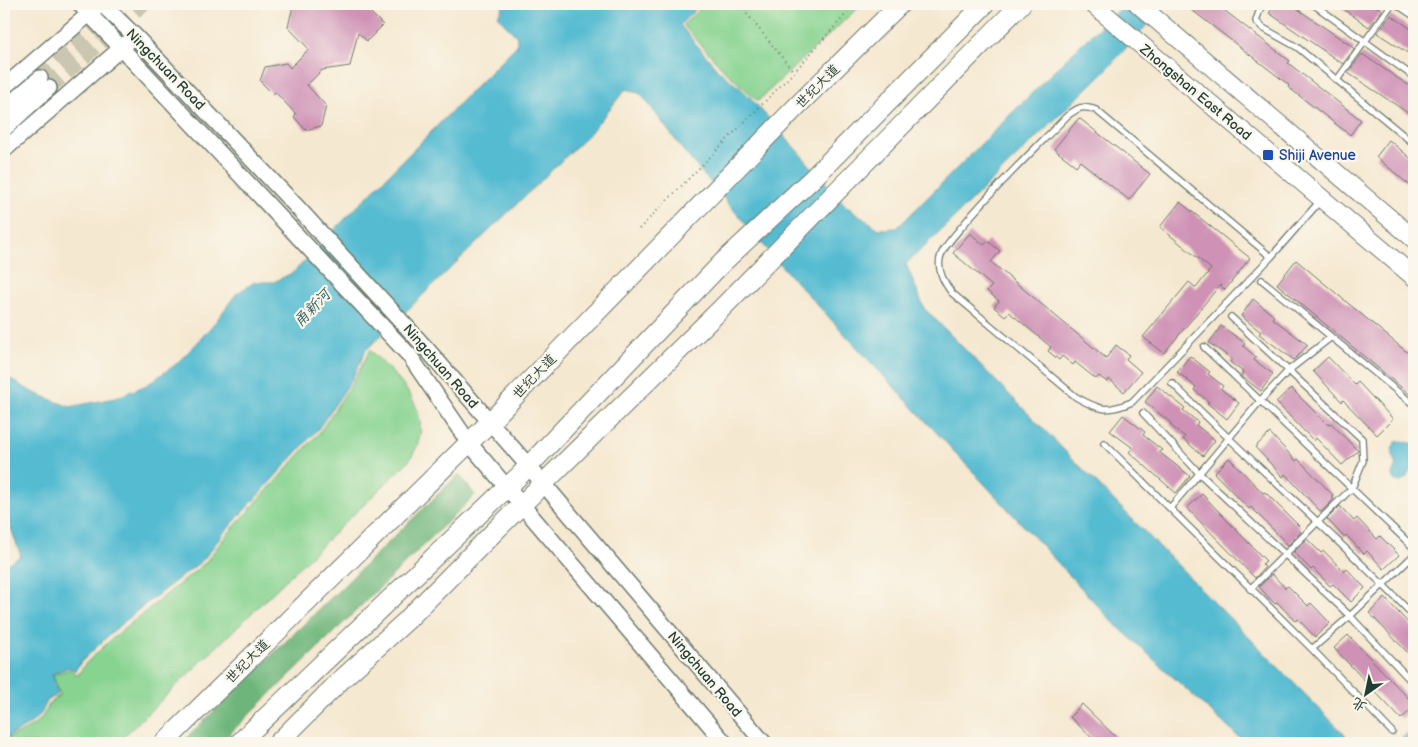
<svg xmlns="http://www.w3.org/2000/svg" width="1418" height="747" font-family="'Balsamiq Sans','LXGW WenKai TC',sans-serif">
<rect width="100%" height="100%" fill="#fbf7ec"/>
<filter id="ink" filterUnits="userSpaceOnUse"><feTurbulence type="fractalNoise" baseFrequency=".02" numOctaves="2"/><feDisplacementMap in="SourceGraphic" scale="10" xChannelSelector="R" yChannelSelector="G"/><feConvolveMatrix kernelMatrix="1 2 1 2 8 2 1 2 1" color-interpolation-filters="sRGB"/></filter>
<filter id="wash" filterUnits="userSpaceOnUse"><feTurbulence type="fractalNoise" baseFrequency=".0096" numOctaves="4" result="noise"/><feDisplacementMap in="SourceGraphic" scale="20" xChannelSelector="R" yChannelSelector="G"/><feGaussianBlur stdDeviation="1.12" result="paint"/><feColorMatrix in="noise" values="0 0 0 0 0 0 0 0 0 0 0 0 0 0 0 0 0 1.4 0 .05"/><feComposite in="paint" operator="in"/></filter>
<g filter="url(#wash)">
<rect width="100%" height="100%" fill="#f5e8d0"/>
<path fill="#87d390" stroke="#538862" d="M705,4H862L758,101L726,72L683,25Z
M370,350C391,372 425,400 420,434C419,444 414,453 408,462L117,743H4V740C16,734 34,728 42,717C51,704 45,705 60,695L53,675L70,669L75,674L78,675L85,664L114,637L205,563L225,537L319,433L353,382Z"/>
<path fill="#6db57a" stroke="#467957" d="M459,474L475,495L220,743H181Z"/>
<path fill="#54bbd1" stroke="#3a7c82" d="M504,4H701L680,25L718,70L747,94L847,207L879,229L897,228L1079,46L1126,4H1166L1105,71L906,264L924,308L1353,743H1245L1113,622L785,270L686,154L641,94L626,89L589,134L366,350L351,381L318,429L223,534L203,560L139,609L112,632L81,662L75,671L69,667L52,674L58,694L47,701L41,714L30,724L4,739V563L5,565L21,556L4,509V375L32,392L70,407L115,398L147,385L175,365L197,343L217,320L236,294L255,282H274L294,272L350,214L517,45V37L498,16Z
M1402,441L1414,444V466C1408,471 1409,478 1401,482L1396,481L1392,476C1392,473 1394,471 1395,468C1398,458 1387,454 1396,442Z
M1414,728V743H1396Z"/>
<g id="blocks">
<path fill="#cf92b6" d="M304,4H362L383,25L367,41L358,33L350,66L322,70L307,85L326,106L321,126L306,130L294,117L296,114L275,92L273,94L260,81L265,67L286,63L290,68L309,49L288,27L293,6Z
M1184,4H1216L1290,61L1288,63L1361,120L1350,135L1288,87L1289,85Z
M1276,4H1290L1350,45L1354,49L1343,64L1269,13Z
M1336,4H1373L1382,10L1369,27Z
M1391,15L1414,31V57L1377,33Z
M1362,54L1414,89V117L1348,73Z
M1079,118L1150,174L1129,200L1080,161L1076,166L1054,149Z
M1389,140L1414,161V189L1376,157Z
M1180,202L1250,258L1225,290L1220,285L1164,353L1143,337L1189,282L1196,288L1211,269L1160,227Z
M970,233L984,245L988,241L1000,251L991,262L1106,358L1116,345L1129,355L1126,359L1141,372L1124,392L1109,379L1107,382L1099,376L1096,379L1075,362L1073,365L1062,356L1059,360L1048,351L1051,347L1009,312L1005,316L994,307L999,301L987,291L992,286L953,253Z
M1296,260L1414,358V398L1277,284Z
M1253,299L1274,316L1272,318L1308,345L1294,360L1259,334L1261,332L1241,316Z
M1221,326L1245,343L1243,346L1256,357L1254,360L1273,374L1261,391L1241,376L1243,372L1230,362L1232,359L1209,343Z
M1190,356L1210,372L1208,374L1223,386L1221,389L1239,403L1227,419L1207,403L1209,402L1194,390L1196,387L1177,372Z
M1328,357L1355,385L1358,382L1393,419L1377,435L1343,400L1342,402L1313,371Z
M1157,386L1185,408L1183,410L1198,422L1196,425L1215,440L1203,456L1183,439L1185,437L1170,425L1171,423L1145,402Z
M1291,388L1328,425L1331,423L1358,451L1342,465L1316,438L1314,441L1276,402Z
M1123,415L1145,432L1143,435L1162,450L1159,452L1190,476L1176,493L1129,452L1133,448L1110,431Z
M1270,433L1296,461L1298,459L1333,495L1331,497L1334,499L1321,512L1285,474L1283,477L1255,447Z
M1229,458L1263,493L1265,492L1300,527L1298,529L1301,532L1288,545L1251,507L1249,509L1214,473Z
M1202,494L1266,561L1262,564L1265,567L1255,578L1187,508Z
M1340,506L1354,521L1357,518L1377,539L1380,536L1399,555L1384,569L1367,551L1364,554L1346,535L1344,537L1327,519Z
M1307,539L1321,553L1324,551L1344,572L1347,569L1365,588L1351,602L1333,584L1330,586L1313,568L1311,570L1294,552Z
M1272,574L1285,588L1288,586L1308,606L1311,603L1330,623L1315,637L1298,619L1295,621L1277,602L1275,604L1259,587Z
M1385,598L1414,629V659L1369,613Z
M1348,635L1414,704V707L1401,719L1334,648Z
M1082,704L1122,743H1097L1070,717Z"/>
</g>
</g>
<g filter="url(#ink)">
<use href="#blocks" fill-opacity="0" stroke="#6a796b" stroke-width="1"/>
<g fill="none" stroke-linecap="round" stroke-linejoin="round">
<path stroke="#cac6b1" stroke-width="15" stroke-dasharray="15 8" stroke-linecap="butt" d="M40,78L119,4
M49,88L144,4"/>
<g stroke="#6a796b" stroke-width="8">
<path id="service" d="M1264,4L1260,9L1256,21L1263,28L1297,47L1414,144
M1313,4L1414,77
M1396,4L1414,16
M1337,80L1392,4
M1271,257L1096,110C1082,105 1079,107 1067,116C1032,152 996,186 964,224C957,233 946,243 941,255C936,268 944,283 952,293L1076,397C1099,410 1107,413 1132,402L1271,257L1320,201
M1262,280L1414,405
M1231,317L1362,439L1363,461L1352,488L1250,589
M1204,347L1414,548
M1172,383C1251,462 1336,536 1414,616
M1143,413L1200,474L1350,616L1414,684
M1104,443L1312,649L1392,732
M1170,508L1261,400L1289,370L1330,338
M1312,649L1350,616L1414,555"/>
</g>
<g stroke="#6a796b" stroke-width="18">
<path id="secondary" d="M80,4L409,355L469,443L725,743
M102,4L134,35L297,207L425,347L543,483L764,743
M4,87L96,8
M4,109L40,78
M4,129L49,88
M4,150L127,43"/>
</g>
<g stroke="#6a796b" stroke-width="20">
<path id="primary" d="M1093,4L1414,277
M1138,4L1414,239"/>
</g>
<g stroke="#6a796b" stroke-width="21">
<path id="trunk" d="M164,743L483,429L798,105L900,4
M239,743L520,475L722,263L813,178L985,4
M278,743L342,679L406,621L497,529L720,310L1021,4"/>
</g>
<path stroke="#6a796b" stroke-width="2" stroke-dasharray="1 4" stroke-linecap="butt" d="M745,4L747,14L794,72
M639,229L794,72L855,4"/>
<use href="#service" stroke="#fff" stroke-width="5.5"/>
<use href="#secondary" stroke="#fff" stroke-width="15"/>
<use href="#primary" stroke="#fff" stroke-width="18"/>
<use href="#trunk" stroke="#fff" stroke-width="19"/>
</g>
</g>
<rect fill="#1a4fb4" stroke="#fbf7ec" stroke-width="2" x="1262" y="149" width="12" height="12" rx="2.5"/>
<g text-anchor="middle" stroke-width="4.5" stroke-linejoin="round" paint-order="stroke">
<g font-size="14" fill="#1f3d34" stroke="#fbf7ec">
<text transform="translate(166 69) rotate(46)" y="5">Ningchuan Road</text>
<text transform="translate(817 86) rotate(-45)" y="5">世纪大道</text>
<text transform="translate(1196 92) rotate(40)" y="5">Zhongshan East Road</text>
<text transform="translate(441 366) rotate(49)" y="5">Ningchuan Road</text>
<text transform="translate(534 376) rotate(-46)" y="5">世纪大道</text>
<text transform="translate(247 661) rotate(-45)" y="5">世纪大道</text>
<text transform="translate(705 674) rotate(50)" y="5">Ningchuan Road</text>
</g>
<g font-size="14" fill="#164399" stroke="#fbf7ec" text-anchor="start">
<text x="1279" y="160">Shiji Avenue</text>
</g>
<g font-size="15" font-style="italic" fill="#2c5c5b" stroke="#fbf7ec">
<text transform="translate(312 308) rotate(-46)" y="5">甬新河</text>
</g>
</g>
<rect width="1418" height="747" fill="none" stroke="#fbf7ec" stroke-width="20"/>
<g transform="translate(1366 694) rotate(213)" stroke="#fbf7ec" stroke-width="4" paint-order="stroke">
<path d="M0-4L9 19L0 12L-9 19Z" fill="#1f3d34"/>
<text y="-8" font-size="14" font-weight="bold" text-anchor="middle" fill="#1f3d34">北</text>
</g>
</svg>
